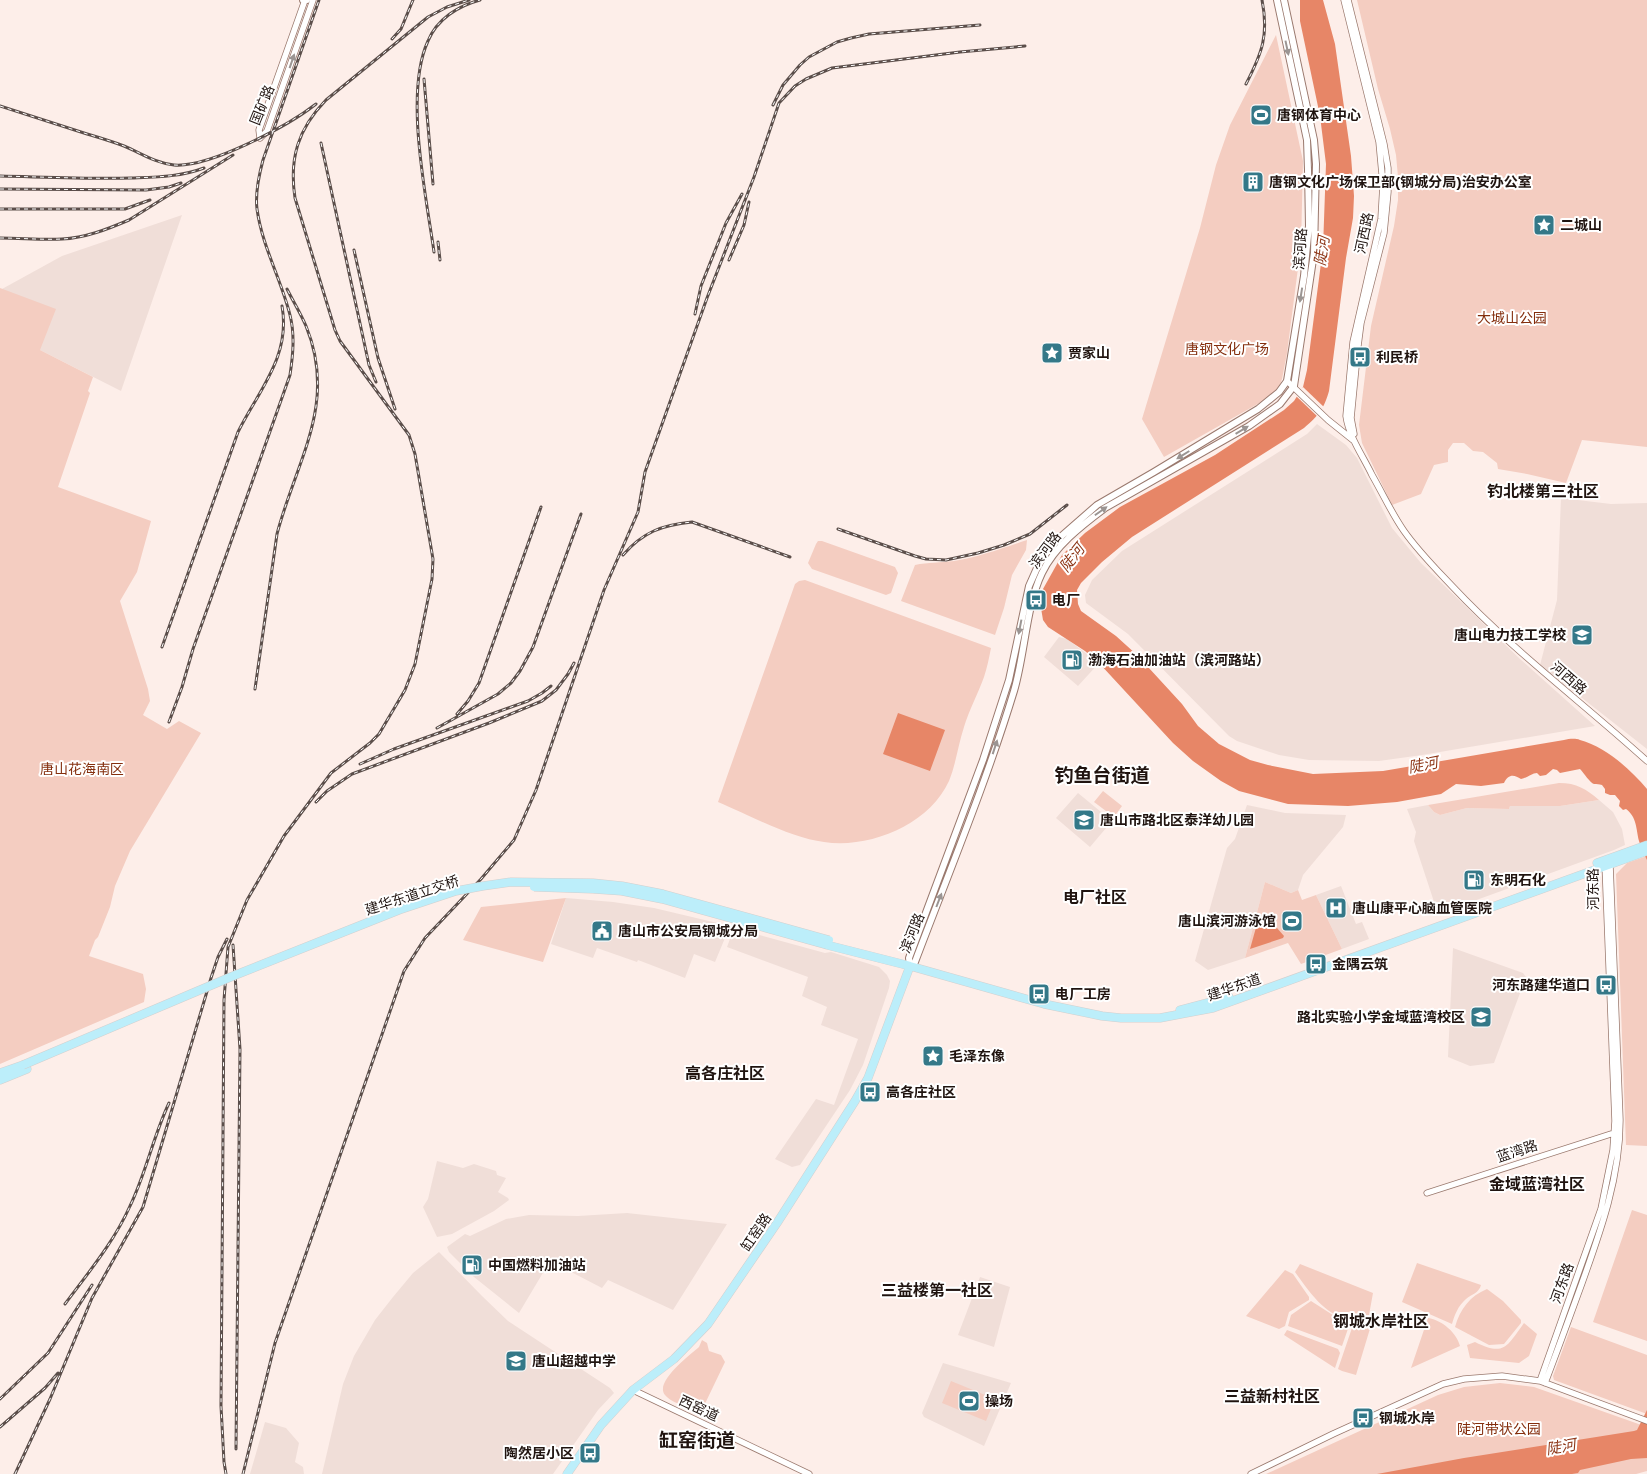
<svg xmlns="http://www.w3.org/2000/svg" width="1647" height="1474" font-family="'Golos Text','Noto Sans SC',sans-serif">
<rect width="100%" height="100%" fill="#fdeee9"/>
<path fill="#f0ded8" d="M182,215L121,391L40,350L2,289L62,256Z
M1317,424L1346,445L1357,458L1392,528L1421,563L1520,659L1595,726L1422,755L1379,761L1309,760L1279,755L1237,741L1229,736L1128,634L1086,603L1085,595L1092,580L1122,551L1307,434Z
M1561,498L1611,504L1647,503V749L1540,665L1557,600Z
M1059,637L1067,639L1099,663L1078,686L1044,657Z
M1078,793L1112,821L1090,847L1056,818Z
M1599,800L1613,812L1622,829L1625,845L1614,850L1438,914L1414,841L1416,832L1407,809L1428,805L1434,812L1440,815L1467,808L1509,809L1510,806H1560Z
M1247,805L1285,813L1346,815L1343,827L1303,875L1298,890L1291,893L1265,882L1245,958L1208,970L1195,961L1227,848L1235,839Z
M1341,886L1356,924L1362,922L1369,939L1342,949L1316,895Z
M566,898L613,902L654,908L730,926L715,962L694,954L685,978L638,960L637,962L597,948L593,958L551,944Z
M734,928L825,953L831,952L879,967L887,975L890,981L889,988L863,1065L850,1090L800,1165L792,1167L775,1159L816,1099L834,1105L858,1039L821,1025L827,1007L802,996L808,977L727,947Z
M1453,948L1523,973L1526,977L1494,1063L1470,1066L1448,1057Z
M437,1161L463,1168L474,1164L496,1171L497,1175L506,1178L498,1192L508,1198L509,1200L494,1211L452,1234L437,1237L423,1207L428,1199Z
M627,1213L727,1224L673,1310L608,1280L602,1288L550,1261L519,1313L474,1277L449,1252L447,1247L465,1234L470,1236L506,1219L529,1215L578,1216Z
M439,1252L482,1296L508,1321L610,1388L614,1393L598,1410L553,1474H322L343,1384L354,1356L375,1320L393,1297L413,1273Z
M980,1277L1010,1287L994,1347L958,1335Z
M943,1363L1011,1383L984,1446L924,1417L922,1413Z
M265,1422L286,1428L299,1443L295,1462L303,1467L304,1474H250Z"/>
<path fill="#f4cdc1" d="M1357,0H1647V447L1582,440L1566,483L1527,474L1498,469L1497,463L1483,452L1473,451L1464,443H1453L1448,450V462L1434,465L1421,494L1392,505L1362,443L1359,425L1371,326L1394,226L1398,200V177L1396,155L1390,129L1378,89Z
M1276,35L1303,161L1301,245L1287,353L1282,379L1279,388L1270,397L1164,457L1142,419L1200,228L1216,165L1230,125Z
M0,288L56,309L40,350L93,377L88,391L90,393L58,487L151,521L137,572L120,601L148,689L150,701L143,715L167,729L179,721L201,733L130,851L115,886L110,907L98,937L95,940L89,956L143,974L146,989L144,1002L0,1064Z
M1027,540L1026,550L1012,575L1004,608L995,635L901,601L915,565C928,562 941,563 954,561C979,557 1003,548 1027,540Z
M818,541H822L895,567L898,573L891,593L886,595L812,569L808,563L816,544Z
M805,580L991,648C989,658 987,668 984,677C978,694 969,710 964,727C958,745 956,764 949,781C929,825 869,849 824,842C791,838 749,815 718,802L795,584L799,581Z
M1559,783C1577,783 1586,789 1599,800L1560,806H1510L1509,809L1467,808L1440,815L1434,812L1428,805Z
M1103,791L1122,806L1114,817L1094,802Z
M1647,856V1146L1626,1145L1616,874L1627,863Z
M1265,882L1291,893L1298,890L1302,900L1316,895L1342,949L1301,964L1288,943L1245,958Z
M566,898L543,962L463,940L481,907Z
M1632,1210L1647,1215V1341L1593,1322Z
M1417,1263L1481,1285C1479,1293 1472,1294 1466,1299C1458,1306 1455,1314 1452,1324L1402,1302Z
M1300,1264L1373,1293L1369,1315C1362,1317 1355,1320 1349,1319C1325,1316 1308,1290 1295,1272Z
M1285,1270L1293,1274L1309,1297V1300L1289,1312L1285,1326L1279,1329L1246,1316Z
M1487,1289L1503,1301L1521,1320V1323L1504,1344L1489,1345L1455,1327C1460,1309 1470,1296 1487,1289Z
M1311,1301L1336,1317L1350,1323L1342,1346L1288,1326L1291,1315Z
M1428,1318C1442,1320 1457,1333 1460,1346L1411,1368Z
M1372,1322L1356,1375L1342,1371L1338,1369L1353,1325L1355,1323Z
M1524,1323L1537,1334L1529,1356L1519,1363L1470,1358L1467,1345L1475,1342C1505,1357 1507,1346 1524,1323Z
M1571,1327L1647,1355V1414L1554,1380L1553,1376Z
M1287,1330L1338,1349L1340,1353L1335,1368L1284,1335Z
M702,1340L707,1343L709,1351L721,1355L725,1362L701,1412C691,1407 672,1404 665,1395C654,1382 690,1355 699,1347Z
M951,1381L995,1399L986,1421L942,1403Z
M1500,1383L1534,1387L1647,1427V1471L1636,1474H1266L1438,1395L1464,1387Z"/>
<path fill="#e78667" d="M1300,0H1323L1335,44L1351,156L1354,196L1353,218L1346,258L1329,391C1324,409 1318,416 1304,428L1132,537L1102,562L1081,583L1077,590L1078,604L1081,611L1116,636L1137,655L1182,704L1198,726L1219,744L1250,760L1268,765L1313,774L1383,771L1564,740C1569,739 1575,738 1580,740C1606,747 1630,769 1647,789V860C1644,854 1641,848 1639,841C1636,829 1637,817 1626,809L1623,810L1619,806L1620,801L1615,795H1610L1605,793V789L1602,785C1599,784 1597,784 1594,784C1590,783 1584,773 1580,769L1560,773L1557,770L1553,769L1546,775L1540,776L1537,773C1532,773 1527,778 1521,779C1514,774 1508,774 1504,783L1481,786L1456,784L1441,794L1397,802L1348,806L1288,804L1239,791L1221,781L1193,761L1173,743L1099,663L1085,651L1048,627L1043,620L1040,602L1043,589L1062,555L1085,533L1120,507L1215,455L1284,410L1294,401L1303,387L1307,370L1323,248L1326,164L1320,116L1300,21Z
M898,713L945,730L930,771L883,754Z
M1268,919L1270,920L1284,936L1283,938L1250,949L1257,924Z
M1647,1410V1458L1631,1459L1580,1470L1578,1473L1572,1474H1377L1464,1458L1634,1431L1637,1430Z"/>
<path fill="#fdeee9" d="M1303,387L1326,409L1318,417L1295,395Z"/>
<g fill="none" stroke-linecap="round" stroke-linejoin="round">
<g stroke="#9a796e" stroke-width="7">
<path id="tertiary" d="M1344,0L1379,142L1383,185L1381,219L1353,342L1346,416C1349,437 1363,456 1372,475C1383,494 1392,514 1404,531C1418,551 1435,568 1452,586C1512,650 1582,702 1647,761
M1348,0L1384,144L1388,168V192L1384,233L1361,323L1358,346L1351,418L1354,434
M260,138L267,131L313,0
M260,138L259,130L305,0
M1287,381L1328,420L1353,440
M1427,1193L1614,1133
M1540,1381L1601,1209L1613,1150L1615,1121L1605,863
M1545,1383C1558,1349 1570,1316 1582,1283C1601,1230 1620,1177 1620,1120L1610,865L1608,863
M633,1390L809,1474
M1251,1474L1333,1434L1443,1384L1464,1379L1502,1376L1540,1381L1647,1421"/>
</g>
<g stroke="#9a796e" stroke-width="8">
<path id="secondary" d="M303,0H307
M1277,0L1307,140L1308,170L1309,226L1304,276L1287,381L1279,392L1258,409L1154,472L1097,505L1057,540L1047,552L1037,568L1029,586L1009,680L983,760L909,958L910,966L915,962C949,872 986,783 1014,691C1025,654 1026,606 1042,573C1055,546 1081,526 1105,508L1249,426L1280,404L1294,386L1314,253L1316,164L1314,140L1284,0"/>
</g>
<g stroke="#d2d0cf" stroke-width="9">
<path id="primary" d="M1597,863L1647,845
M827,945L910,966L1044,1004L1102,1016L1121,1018H1160L1213,1008L1647,851
M1180,1010L1229,997
M0,1073L23,1065
M0,1080L27,1069
M567,1474L601,1425L633,1390L674,1359L708,1324L777,1223L855,1101L868,1078L910,966"/>
</g>
<use href="#tertiary" stroke="#fff" stroke-width="5.5"/>
<use href="#secondary" stroke="#fff" stroke-width="6"/>
<use href="#primary" stroke="#bceefa" stroke-width="8"/>
<g stroke="#5b4e4a" stroke-width="3">
<path id="rail" d="M392,39L401,29L413,0
M424,79L433,184
M1246,84C1262,53 1269,35 1262,0
M773,105L783,85L800,65L809,57L837,42L851,38L869,34L980,25
M0,106C28,115 56,124 84,133C97,137 111,141 124,146C141,153 155,163 174,165C209,168 288,126 316,104
M321,143L369,365L376,382
M0,176C44,177 88,179 131,178C157,177 180,177 204,168
M0,189L146,190L169,187L181,183
M0,209H125L150,200
M0,238C21,238 42,240 62,239C85,238 108,229 129,220L233,155
M438,242L440,260
M354,250L378,358L395,409
M434,252C426,195 404,93 428,41C437,19 458,6 480,0
M729,260L744,225L749,202
M695,314L701,286L726,223L742,194
M838,529L915,556L926,559L946,560L978,553L1004,545L1030,534L1067,505
M623,555C643,532 662,525 692,522L790,557
M162,647L238,432C259,390 291,356 282,306
M255,689L277,534C296,461 338,404 306,326C301,314 293,301 287,289
M457,714L468,701L479,683L541,507
M169,722L182,687L193,649L290,375C293,355 295,335 290,315C281,279 262,246 257,209C255,193 259,175 263,160L319,0
M437,728L498,694L511,683L520,671L533,647L581,514
M360,764L394,749L528,701L542,693L551,686
M316,802L327,791L352,774L489,723L542,701L556,690L568,674L574,663
M233,945L240,1049L236,1449
M65,1304C88,1273 114,1242 130,1206C146,1173 153,1137 169,1103
M0,1399L48,1353L92,1285
M0,1427L45,1388L58,1373
M15,1474L50,1399L92,1298L143,1207L211,978L218,957L227,939
M226,1474L224,1462L221,1406L224,1000L228,947L247,900L284,836L331,773L370,743L379,734L405,690L415,664L432,579L433,559L415,454L409,435L340,341L335,330L295,198C289,158 298,129 326,100L428,17L447,7L469,0
M243,1474L275,1343L404,971L425,938L481,879L514,840L536,790L604,590L638,512L645,472L707,298L754,177L779,103L795,86L806,79L832,68L960,52L1025,46"/>
</g>
<use href="#rail" stroke="#fff" stroke-width="1" stroke-dasharray="4" stroke-linecap="butt"/>
<g stroke="#d2d0cf" stroke-width="9" stroke-linecap="butt">
<path id="primary-bridge" d="M534,887L593,889L622,891L662,899L827,945
M23,1065L233,976L399,910L456,891L483,886L511,882L593,883L622,886L663,894L829,940"/>
</g>
<use href="#primary-bridge" stroke="#bceefa" stroke-width="8"/>
</g>
<defs><path id="oneway-solid" d="M-6-.8H1V-3.2L6.5 0L1 3.2V.8H-6Z" transform="scale(1.25)"/></defs>
<g fill="#9b9593">
<use href="#oneway-solid" transform="translate(1287 48) rotate(78)"/>
<use href="#oneway-solid" transform="translate(292 61) rotate(-71)"/>
<use href="#oneway-solid" transform="translate(1301 295) rotate(99)"/>
<use href="#oneway-solid" transform="translate(1242 430) rotate(-31)"/>
<use href="#oneway-solid" transform="translate(1183 455) rotate(148)"/>
<use href="#oneway-solid" transform="translate(1101 511) rotate(-35)"/>
<use href="#oneway-solid" transform="translate(1020 627) rotate(101)"/>
<use href="#oneway-solid" transform="translate(995 747) rotate(-72)"/>
<use href="#oneway-solid" transform="translate(939 900) rotate(-69)"/>
</g>
<defs>
<g id="stadium-square" transform="scale(1.125)"><rect x="-9" y="-9" width="18" height="18" rx="4" fill="#347888" stroke="#fff"/><path d="M0-5a6.5 5 0 1 0 0 10a6.5 5 0 1 0 0-10ZM-3.5-1.8h7v3.6h-7Z" fill="#fff"/></g>
<g id="building-square" transform="scale(1.125)"><rect x="-9" y="-9" width="18" height="18" rx="4" fill="#347888" stroke="#fff"/><path d="M-4-6H4V6H1V3H-1V6H-4ZM-2.5-4.3h1.7v1.8h-1.7ZM.8-4.3h1.7v1.8H.8ZM-2.5-1h1.7V.8h-1.7ZM.8-1h1.7V.8H.8Z" fill="#fff"/></g>
<g id="sight-square" transform="scale(1.125)"><rect x="-9" y="-9" width="18" height="18" rx="4" fill="#347888" stroke="#fff"/><path d="M0-6L1.8-2.2L6-1.7L2.9 1.2L3.7 5.4L0 3.3L-3.7 5.4L-2.9 1.2L-6-1.7L-1.8-2.2Z" fill="#fff"/></g>
<g id="bus-square" transform="scale(1.125)"><rect x="-9" y="-9" width="18" height="18" rx="4" fill="#347888" stroke="#fff"/><path d="M-5-6H5V4H4V6H2V4H-2V6H-4V4H-5ZM-3.5-4V0h7V-4ZM-3.5 1.2v1.5H-2V1.2ZM2 1.2v1.5H3.5V1.2Z" fill="#fff"/></g>
<g id="school-square" transform="scale(1.125)"><rect x="-9" y="-9" width="18" height="18" rx="4" fill="#347888" stroke="#fff"/><path d="M0-5L7-2L0 1L-7-2ZM-4 1L0 2.5L4 1V4Q0 6-4 4Z" fill="#fff"/></g>
<g id="fuel-square" transform="scale(1.125)"><rect x="-9" y="-9" width="18" height="18" rx="4" fill="#347888" stroke="#fff"/><path d="M-5.5-6h7V0h2V4h1.3V-2.5L3-4.5l.8-.8L6-3V5H2.5V1h-1V6h-7ZM-4.2-4.7v3.2H.2V-4.7Z" fill="#fff"/></g>
<g id="hospital-square" transform="scale(1.125)"><rect x="-9" y="-9" width="18" height="18" rx="4" fill="#347888" stroke="#fff"/><path d="M-5-5h3v3.5h4V-5h3V5h-3V1.5h-4V5h-3Z" fill="#fff"/></g>
<g id="civic-square" transform="scale(1.125)"><rect x="-9" y="-9" width="18" height="18" rx="4" fill="#347888" stroke="#fff"/><path d="M-.6-6.5H3V-4.5H.6V-3L4-1V1h2V6H-6V1h2V-1L-.6-3ZM-1.2 2.5V6h2.4V2.5Z" fill="#fff"/></g>
</defs>
<g fill-rule="evenodd">
<use href="#stadium-square" x="1261" y="115"/>
<use href="#building-square" x="1253" y="182"/>
<use href="#sight-square" x="1544" y="225"/>
<use href="#sight-square" x="1052" y="353"/>
<use href="#bus-square" x="1360" y="357"/>
<use href="#bus-square" x="1036" y="600"/>
<use href="#school-square" x="1582" y="635"/>
<use href="#fuel-square" x="1072" y="660"/>
<use href="#school-square" x="1084" y="820"/>
<use href="#fuel-square" x="1474" y="880"/>
<use href="#hospital-square" x="1336" y="908"/>
<use href="#stadium-square" x="1292" y="921"/>
<use href="#civic-square" x="602" y="931"/>
<use href="#bus-square" x="1316" y="964"/>
<use href="#bus-square" x="1606" y="985"/>
<use href="#bus-square" x="1039" y="994"/>
<use href="#school-square" x="1481" y="1017"/>
<use href="#sight-square" x="933" y="1056"/>
<use href="#bus-square" x="870" y="1092"/>
<use href="#fuel-square" x="472" y="1265"/>
<use href="#school-square" x="516" y="1361"/>
<use href="#stadium-square" x="969" y="1401"/>
<use href="#bus-square" x="1363" y="1418"/>
<use href="#bus-square" x="590" y="1453"/>
</g>
<g text-anchor="middle" stroke-width="4" stroke-linejoin="round" paint-order="stroke">
<g font-size="14" fill="#201410" stroke="#fff">
<text transform="translate(262 105) rotate(-68)" y="5">国矿路</text>
<text transform="translate(1364 233) rotate(-78)" y="5">河西路</text>
<text transform="translate(1300 249) rotate(-86)" y="5">滨河路</text>
<text transform="translate(1045 550) rotate(-53)" y="5">滨河路</text>
<text transform="translate(1569 678) rotate(41)" y="5">河西路</text>
<text transform="translate(1593 889) rotate(-91)" y="5">河东路</text>
<text transform="translate(412 895) rotate(-18)" y="5">建华东道立交桥</text>
<text transform="translate(912 933) rotate(-68)" y="5">滨河路</text>
<text transform="translate(1234 987) rotate(-19)" y="5">建华东道</text>
<text transform="translate(1517 1151) rotate(-18)" y="5">蓝湾路</text>
<text transform="translate(756 1232) rotate(-56)" y="5">缸窑路</text>
<text transform="translate(1562 1283) rotate(-70)" y="5">河东路</text>
<text transform="translate(699 1408) rotate(25)" y="5">西窑道</text>
</g>
<g font-size="14" font-weight="bold" fill="#201410" stroke="#fff" text-anchor="start">
<text x="1277" y="120">唐钢体育中心</text>
<text x="1269" y="187">唐钢文化广场保卫部(钢城分局)治安办公室</text>
<text x="1560" y="230">二城山</text>
<text x="1068" y="358">贾家山</text>
<text x="1376" y="362">利民桥</text>
<text x="1052" y="605">电厂</text>
<text x="1566" y="640" text-anchor="end">唐山电力技工学校</text>
<text x="1088" y="665">渤海石油加油站（滨河路站）</text>
<text x="1100" y="825">唐山市路北区泰洋幼儿园</text>
<text x="1490" y="885">东明石化</text>
<text x="1352" y="913">唐山康平心脑血管医院</text>
<text x="1276" y="926" text-anchor="end">唐山滨河游泳馆</text>
<text x="618" y="936">唐山市公安局钢城分局</text>
<text x="1332" y="969">金隅云筑</text>
<text x="1590" y="990" text-anchor="end">河东路建华道口</text>
<text x="1055" y="999">电厂工房</text>
<text x="1465" y="1022" text-anchor="end">路北实验小学金域蓝湾校区</text>
<text x="949" y="1061">毛泽东像</text>
<text x="886" y="1097">高各庄社区</text>
<text x="488" y="1270">中国燃料加油站</text>
<text x="532" y="1366">唐山超越中学</text>
<text x="985" y="1406">操场</text>
<text x="1379" y="1423">钢城水岸</text>
<text x="574" y="1458" text-anchor="end">陶然居小区</text>
</g>
<g font-size="14" fill="#842e0d" stroke="#fff">
<text x="1512" y="323">大城山公园</text>
<text x="1227" y="354">唐钢文化广场</text>
<text x="82" y="774">唐山花海南区</text>
<text x="1499" y="1434">陡河带状公园</text>
</g>
<g font-size="15" font-style="italic" fill="#8e3718" stroke="#fff">
<text transform="translate(1322 251) rotate(-82)" y="5">陡河</text>
<text transform="translate(1072 558) rotate(-52)" y="5">陡河</text>
<text transform="translate(1423 765) rotate(-11)" y="5">陡河</text>
<text transform="translate(1561 1447) rotate(-10)" y="5">陡河</text>
</g>
<g font-size="16" font-weight="bold" fill="#201410" stroke="#fff">
<text x="1543" y="497">钓北楼第三社区</text>
<text x="1095" y="903">电厂社区</text>
<text x="725" y="1079">高各庄社区</text>
<text x="1537" y="1190">金域蓝湾社区</text>
<text x="937" y="1296">三益楼第一社区</text>
<text x="1381" y="1327">钢城水岸社区</text>
<text x="1272" y="1402">三益新村社区</text>
</g>
<g font-size="19" font-weight="bold" fill="#201410" stroke="#fff">
<text x="1102" y="782">钓鱼台街道</text>
<text x="697" y="1447">缸窑街道</text>
</g>
</g>
</svg>
